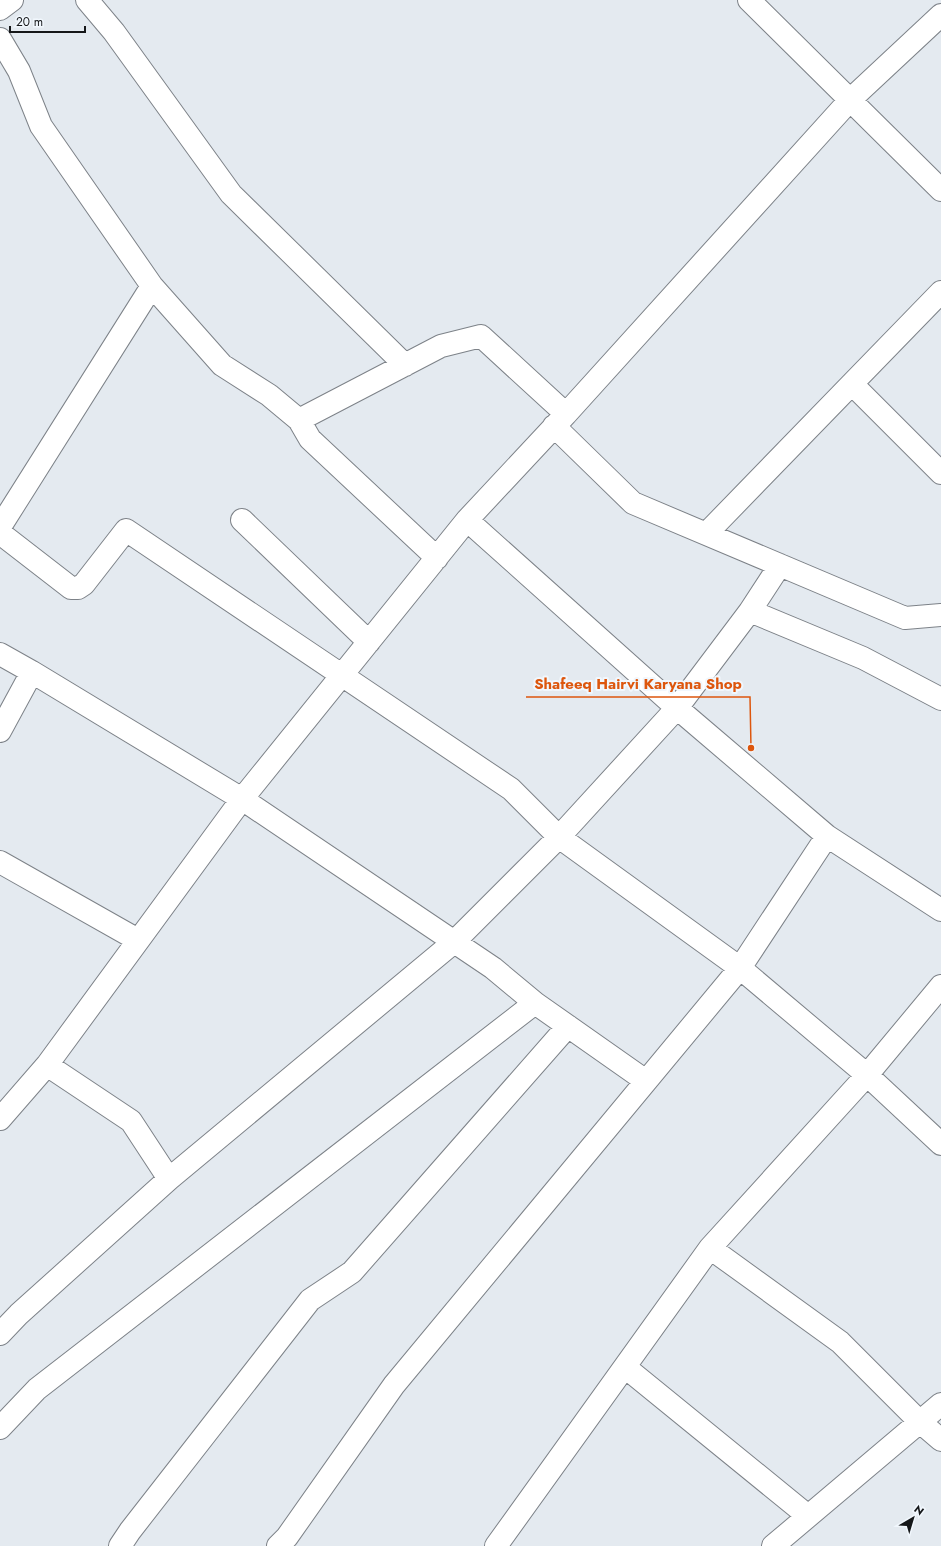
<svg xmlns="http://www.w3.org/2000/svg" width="941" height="1546" font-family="Jost,sans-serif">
<rect width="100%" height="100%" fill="#e4eaf0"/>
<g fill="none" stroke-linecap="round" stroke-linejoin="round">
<g stroke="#7d8288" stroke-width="24">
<path id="street" d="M87,0L114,32L231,194L405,365
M749,0L941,190
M0,39L19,71L41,126L152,286L0,527
M152,286L222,365L269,395L299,420L310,439L437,558
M852,384L941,473
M566,414L850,100L941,15
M299,420L441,346L481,336L566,414L467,520
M554,426L633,503L905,618L941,615
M242,520L369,642
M0,533L71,588H78L84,584L126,530L511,789L559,837L740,968L867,1075L941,1144
M706,534L941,292
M750,611L780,565
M0,654L32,672
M941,699L863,658L750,611L677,708L827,836L941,910
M0,731L32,672L242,799L467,520L677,708L559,837L454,942L169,1179
M0,862L138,940
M535,1003L646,1081
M0,1119L47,1065L131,1121L169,1179L19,1314L0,1334
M710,1248L840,1342L920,1422L941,1440
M625,1367L808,1516
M0,1428L37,1389L535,1003L493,968L242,799L47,1065
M120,1546L130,1531L310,1300L352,1272L568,1026
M278,1546L287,1537L394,1385L740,968L827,836
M496,1546L710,1248L867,1075L941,986
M773,1546L941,1404"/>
</g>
<g stroke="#7d8288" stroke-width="24">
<path id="secondary" d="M0,9L12,0"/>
</g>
<use href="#street" stroke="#fff" stroke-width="22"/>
<use href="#secondary" stroke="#fff" stroke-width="22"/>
</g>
<path fill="none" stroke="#dd560d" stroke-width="1.5" d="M751 748L750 697H526"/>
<circle fill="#dd560d" stroke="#f1f7fd" stroke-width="1.5" cx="751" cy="748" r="4"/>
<g font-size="15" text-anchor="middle" font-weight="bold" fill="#dd560d" stroke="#f1f7fd" stroke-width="4" stroke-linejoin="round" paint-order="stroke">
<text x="638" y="689">Shafeeq Hairvi Karyana Shop</text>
</g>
<g transform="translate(913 1518) rotate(38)" stroke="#f1f7fd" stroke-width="3" paint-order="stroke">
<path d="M0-3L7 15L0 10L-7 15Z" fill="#151719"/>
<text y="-6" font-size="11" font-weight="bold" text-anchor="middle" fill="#151719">N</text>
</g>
<path d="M10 26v6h75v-6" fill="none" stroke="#151719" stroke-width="2"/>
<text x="16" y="26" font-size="12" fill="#151719" stroke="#f1f7fd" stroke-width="3" paint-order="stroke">20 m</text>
</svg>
